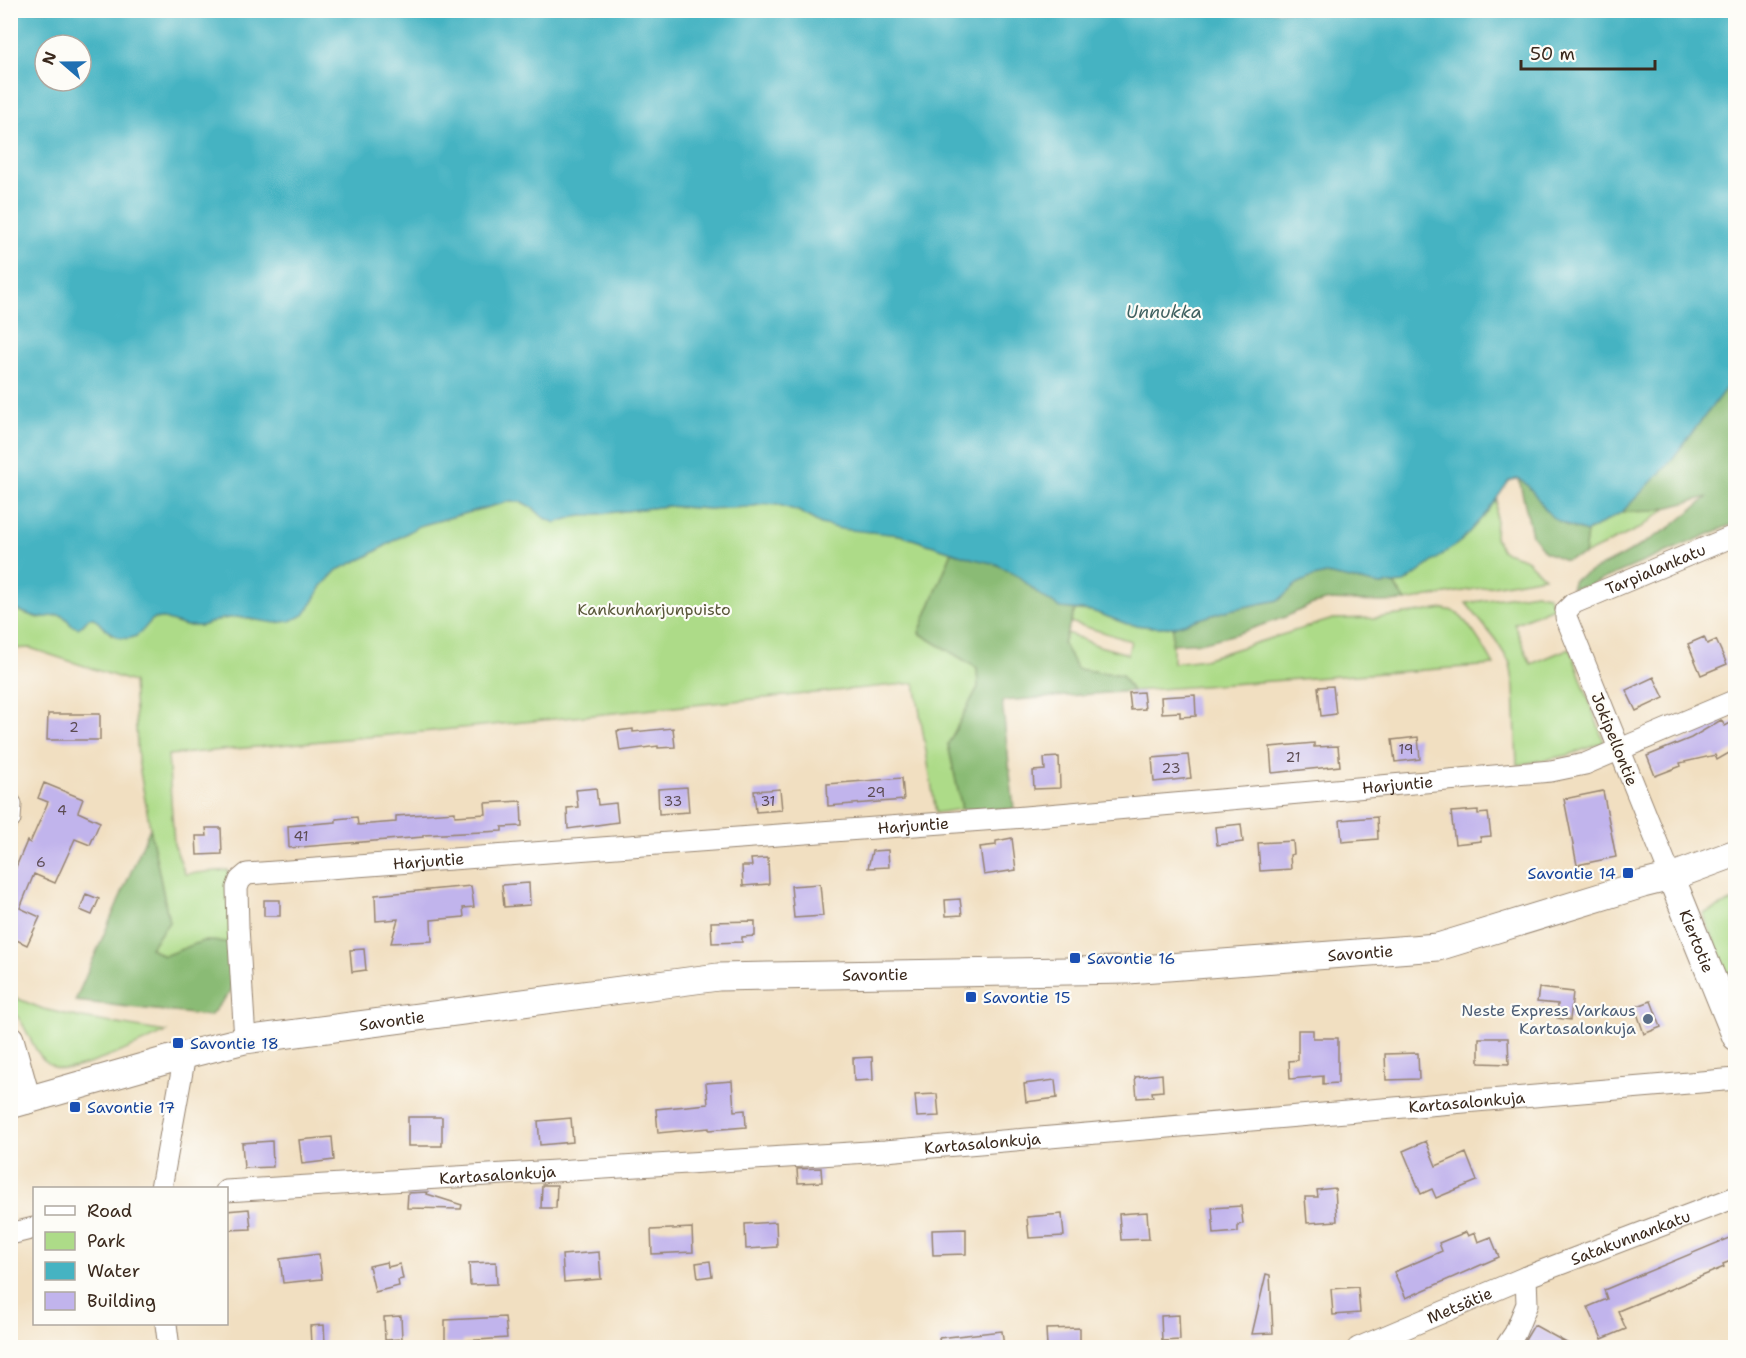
<svg xmlns="http://www.w3.org/2000/svg" width="1746" height="1358" font-family="'Shantell Sans',sans-serif">
<rect width="100%" height="100%" fill="#fdfcf7"/>
<filter id="ink" filterUnits="userSpaceOnUse"><feTurbulence type="fractalNoise" baseFrequency=".0167" numOctaves="2"/><feDisplacementMap in="SourceGraphic" scale="12" xChannelSelector="R" yChannelSelector="G"/><feConvolveMatrix kernelMatrix="1 2 1 2 8 2 1 2 1" color-interpolation-filters="sRGB"/></filter>
<filter id="wash" filterUnits="userSpaceOnUse"><feTurbulence type="fractalNoise" baseFrequency=".008" numOctaves="4" result="noise"/><feDisplacementMap in="SourceGraphic" scale="24" xChannelSelector="R" yChannelSelector="G"/><feGaussianBlur stdDeviation="1.35" result="paint"/><feColorMatrix in="noise" values="0 0 0 0 0 0 0 0 0 0 0 0 0 0 0 0 0 1.4 0 .05"/><feComposite in="paint" operator="in"/></filter>
<g filter="url(#wash)">
<rect width="100%" height="100%" fill="#f1dfc1"/>
<path fill="#addb88" stroke="#748253" stroke-width="1.5" d="M1497,497L1495,537L1502,551L1524,558L1544,577L1406,601L1394,584L1404,583L1461,541L1488,511Z
M507,502H522L533,508L543,517L555,522L574,517L667,506L709,509L748,507L765,504L779,505L798,511L821,524L900,535L952,552L919,633L977,668L978,687L948,744L962,809L936,813L915,683L422,732L168,755L174,844L185,874L228,870L231,942L203,941L164,956L150,948L169,922L150,828L138,760L133,682L30,648L11,649L10,608L38,618L60,615L83,625L89,618H94L112,635L136,636L153,619L161,618L186,626H201L222,619L236,617L254,620L313,602L322,586L337,570L366,557L419,526Z
M1669,507L1640,528L1584,555L1587,532L1622,512L1654,511Z
M1536,593L1548,595L1553,607L1514,624L1531,664L1570,648L1604,742L1569,755L1517,765L1514,687L1510,663L1495,639L1466,603Z
M1444,609C1447,610 1450,610 1453,611C1466,617 1487,652 1494,665L1132,691L1122,675L1077,669L1063,643L1067,633L1099,646L1128,654L1131,641L1070,622L1075,610L1092,611L1127,624L1152,627H1173V663L1204,659L1333,619L1375,618Z
M1735,900V993L1703,914Z
M11,996L43,1009L82,1018L166,1032C146,1041 76,1075 56,1068C53,1066 47,1062 44,1060C29,1045 27,1023 11,1010Z"/>
<path fill="#8abb74" stroke="#627249" stroke-width="1.5" d="M1735,376V523L1587,586L1571,588L1574,580L1628,553L1671,527L1708,497L1654,511L1622,512L1667,465Z
M1519,479L1527,484L1535,494L1566,526L1587,532L1584,555L1565,560L1545,552L1532,535Z
M952,552L996,564L1018,576L1040,595L1060,607L1075,610L1063,643L1077,669L1122,675L1132,691L1002,701L1014,809H962L948,744L978,687L977,668L919,633Z
M1326,574L1380,585L1394,584L1406,601L1380,602L1330,600L1313,604L1285,617L1236,634L1204,642L1172,644L1173,627L1229,610L1279,600L1297,584L1310,578Z
M150,828L169,922L150,948L164,956L203,941L231,942V991L210,1016L75,1001Z"/>
<path fill="#45b3c2" stroke="#406e70" stroke-width="1.5" fill-rule="evenodd" d="M11,10L1735,11V376L1667,466L1622,512L1587,532C1574,528 1563,525 1552,517C1542,508 1529,481 1518,479C1515,479 1512,480 1509,481L1488,511L1461,541L1404,583L1380,585L1326,574L1310,578L1297,584L1279,600L1229,610L1173,627H1152L1127,624L1092,611L1060,608L1040,595L1018,576L996,564L974,559L900,535L841,529L821,524L798,511L779,505L765,504L748,507L709,509L667,506L574,517L555,523L543,517L533,508L522,502H507L419,526L366,557L337,570L322,586L313,602L304,615L290,621L276,623L236,617L222,619L201,626H186L161,618L153,619C148,623 142,633 136,636C120,645 104,628 94,618H89L83,625L78,628L71,625C59,606 54,620 38,617C29,616 19,610 11,607ZM45,45H81V81H45Z"/>
<g id="blocks">
<path fill="#c1b4ec" d="M1704,637L1707,644L1716,640L1727,664L1701,675L1688,644Z
M1654,677L1664,698L1636,711L1626,690Z
M1333,686L1336,714L1321,716L1318,687Z
M1143,692L1145,709L1131,710L1129,693Z
M1195,695L1196,716L1180,717V712L1162,713L1161,697Z
M48,714H100V740H47Z
M1721,720L1725,726L1736,720V749L1717,760L1715,755L1680,763L1681,766L1655,776L1647,756L1691,738Z
M673,728L675,747L658,748V746L620,751L617,731L633,729V732Z
M1418,737L1420,759L1395,762L1392,740Z
M1314,743V747L1338,746L1340,766L1272,773L1270,747Z
M1188,755L1191,778L1154,782L1152,758Z
M1059,757L1060,788L1034,789L1033,771L1045,770L1044,758Z
M902,778L904,800L828,806L827,784Z
M44,783L83,799L78,812L100,822L90,845L75,839L55,883L34,874L20,908L40,917L27,945L10,937V881L27,841L30,843L48,802L38,798Z
M687,787L689,812L659,814L658,789Z
M596,788L598,805L616,803L618,822L568,829L567,808L578,807L576,790Z
M780,789L782,810L756,812L754,791Z
M1603,791L1616,857L1577,865L1564,799Z
M521,801L522,826L502,827V831L423,835V837L289,848L288,826L336,822V819L357,817L358,825L396,822V816L455,812V816L486,814L485,803Z
M1478,810V814L1488,813L1491,836L1480,837L1481,841L1455,844L1451,812Z
M1377,817L1378,839L1342,842L1340,820Z
M1241,824L1243,842L1217,845L1215,827Z
M206,828H221L222,854L197,855L196,836H207Z
M1012,838L1016,870L984,875L980,847L996,845V841Z
M1293,841L1294,854L1290,855L1291,869L1260,871L1258,843Z
M888,850L889,867L868,868L872,851Z
M768,858L769,884L743,886L742,866H752L751,859Z
M529,883L530,905L504,907L502,885Z
M820,884L823,916L794,918L791,886Z
M471,886L474,907L463,908L464,917L431,920L432,941L391,943L398,919L376,921L375,895Z
M86,894L99,899L92,915L80,910Z
M960,899L962,915L946,916L945,900Z
M264,900H280V916H264Z
M755,921V936L742,937V942L712,943L711,922Z
M364,949L366,970L352,972L350,950Z
M1539,988L1573,992L1570,1020L1557,1018L1558,1004L1537,1002Z
M1651,1001L1661,1027L1644,1034L1635,1007Z
M1298,1030H1313V1038H1338V1083L1323,1084V1076L1290,1079L1289,1061L1298,1060Z
M1479,1038H1508L1509,1064L1479,1063Z
M1418,1053L1419,1079L1386,1080L1385,1054Z
M872,1057L873,1080L854,1081L853,1058Z
M1162,1074L1163,1091L1152,1092L1153,1097L1137,1098L1135,1077Z
M1055,1080L1057,1098L1026,1102L1024,1084Z
M732,1081L734,1111L745,1110L746,1127L709,1130V1128L658,1133L656,1109L708,1104L706,1083Z
M937,1094L939,1116L917,1117L915,1095Z
M408,1117H442V1146H408Z
M571,1118L573,1142L540,1145L538,1121Z
M332,1137L334,1160L302,1164L299,1140Z
M272,1141L273,1167L244,1168L242,1143Z
M1426,1141L1436,1166L1466,1153L1477,1181L1436,1198L1432,1189L1421,1194L1403,1151Z
M821,1168L822,1182L798,1183L797,1169Z
M542,1185H557L556,1208H541Z
M1335,1188L1337,1221L1307,1223L1305,1197H1318L1317,1190Z
M428,1192L427,1194L462,1205L461,1209L407,1208L408,1193Z
M1241,1206L1243,1224L1238,1225V1232L1214,1234L1212,1208Z
M249,1209L251,1229L227,1230L226,1211Z
M1147,1212L1149,1239L1121,1240L1119,1214Z
M1062,1214L1064,1236L1029,1238L1027,1217Z
M776,1222L777,1247L746,1249L745,1224Z
M692,1228L693,1252L652,1254L651,1230Z
M966,1229V1254L933,1255L932,1230Z
M1466,1232L1468,1236L1475,1233L1478,1242L1491,1237L1499,1257L1406,1298L1394,1272L1442,1251L1439,1243Z
M1736,1235V1259L1723,1264L1724,1267L1618,1311L1626,1329L1602,1339L1588,1307L1607,1299L1604,1290Z
M599,1252L601,1279L564,1282L562,1255Z
M319,1254L322,1279L283,1283L280,1259Z
M710,1261L712,1276L698,1278L696,1263Z
M387,1262L388,1267L400,1264L403,1279L398,1280L399,1286L375,1292L369,1266Z
M496,1262L497,1284L470,1285L469,1263Z
M1266,1274L1270,1275L1273,1333L1252,1334Z
M1358,1287L1360,1313L1333,1315L1331,1289Z
M1179,1315L1180,1340L1162,1341L1161,1316Z
M401,1316L402,1339L385,1340L384,1317Z
M505,1317L507,1338L463,1341V1343H445V1320Z
M324,1325L325,1345H311L310,1326Z
M1534,1325L1574,1347H1521Z
M1080,1328V1347H1047L1046,1329Z
M1002,1331L1004,1347H940L939,1338Z"/>
</g>
</g>
<g filter="url(#ink)">
<use href="#blocks" fill-opacity="0" stroke="#968470" stroke-width="1.5"/>
<g fill="none" stroke-linecap="round" stroke-linejoin="round">
<g stroke="#968470" stroke-width="23">
<g id="minor">
<path d="M10,819L11,804"/>
<path id="s1" d="M1671,877L1566,617V611L1574,603L1736,535"/>
<path id="s2" d="M245,1040L238,927L237,888L240,880L247,874L1025,817L1551,771L1585,764L1736,700"/>
<path d="M161,1188L185,1055"/>
<path id="s3" d="M226,1191L885,1151L1736,1079"/>
<path d="M10,1234L34,1228"/>
<path d="M166,1324L169,1348"/>
<path id="s4" d="M1358,1348L1526,1277L1736,1197"/>
<path d="M1505,1348L1515,1333L1527,1304L1526,1277"/>
</g>
</g>
<g stroke="#968470" stroke-width="29">
<g id="tertiary">
<path id="s5" d="M1671,877L1736,1037"/>
<path d="M10,1039L27,1100"/>
<path id="s6" d="M10,1105L185,1055L245,1040L718,977L1128,970L1438,947L1643,884L1671,877L1736,853"/>
</g>
</g>
<use href="#minor" stroke="#fff" stroke-width="21"/>
<use href="#tertiary" stroke="#fff" stroke-width="27"/>
</g>
</g>
<g fill="#1a4fb4" stroke="#fdfcf7" stroke-width="2">
<rect x="1622" y="867" width="12" height="12" rx="3"/>
<rect x="1069" y="952" width="12" height="12" rx="3"/>
<rect x="965" y="991" width="12" height="12" rx="3"/>
<rect x="172" y="1037" width="12" height="12" rx="3"/>
<rect x="69" y="1101" width="12" height="12" rx="3"/>
</g>
<circle fill="#5c6f8a" stroke="#fdfcf7" stroke-width="2" cx="1648" cy="1019" r="6"/>
<g text-anchor="middle" stroke-width="4.5" stroke-linejoin="round" paint-order="stroke">
<g font-size="14" fill="#5c4c52">
<text x="74" y="732">2</text>
<text x="1406" y="754">19</text>
<text x="1293" y="762">21</text>
<text x="1171" y="773">23</text>
<text x="876" y="797">29</text>
<text x="673" y="806">33</text>
<text x="768" y="806">31</text>
<text x="62" y="815">4</text>
<text x="301" y="841">41</text>
<text x="41" y="867">6</text>
</g>
<g font-size="16" fill="#3b2a1e" stroke="#fdfcf7">
<text dy="6" stroke="none"><textPath href="#s1" startOffset="386">Tarpialankatu</textPath></text>
<text transform="translate(1615 739) rotate(68)" y="6">Jokipellontie</text>
<text dy="6" stroke="none"><textPath href="#s2" startOffset="1324">Harjuntie</textPath></text>
<text dy="6" stroke="none"><textPath href="#s2" startOffset="838">Harjuntie</textPath></text>
<text dy="6" stroke="none"><textPath href="#s2" startOffset="352">Harjuntie</textPath></text>
<text dy="6" stroke="none"><textPath href="#s5" startOffset="69">Kiertotie</textPath></text>
<text dy="6" stroke="none"><textPath href="#s6" startOffset="1364">Savontie</textPath></text>
<text dy="6" stroke="none"><textPath href="#s6" startOffset="878">Savontie</textPath></text>
<text dy="6" stroke="none"><textPath href="#s6" startOffset="392">Savontie</textPath></text>
<text dy="6" stroke="none"><textPath href="#s3" startOffset="1244">Kartasalonkuja</textPath></text>
<text dy="6" stroke="none"><textPath href="#s3" startOffset="758">Kartasalonkuja</textPath></text>
<text dy="6" stroke="none"><textPath href="#s3" startOffset="272">Kartasalonkuja</textPath></text>
<text dy="6" stroke="none"><textPath href="#s4" startOffset="294">Satakunnankatu</textPath></text>
<text dy="6" stroke="none"><textPath href="#s4" startOffset="110">Metsätie</textPath></text>
</g>
<g font-size="16" fill="#585638" stroke="#fdfcf7">
<text x="654" y="615">Kankunharjunpuisto</text>
</g>
<g font-size="16" fill="#164399" stroke="#fdfcf7" text-anchor="start">
<text x="1616" y="879" text-anchor="end">Savontie 14</text>
<text x="1087" y="964">Savontie 16</text>
<text x="983" y="1003">Savontie 15</text>
<text x="190" y="1049">Savontie 18</text>
<text x="87" y="1113">Savontie 17</text>
</g>
<g font-size="16" fill="#4e5e75" stroke="#fdfcf7" text-anchor="end">
<text x="1636" y="1016">Neste Express Varkaus<tspan x="1636" dy="18">Kartasalonkuja</tspan></text>
</g>
<g font-size="18" font-style="italic" fill="#3f6160" stroke="#fdfcf7">
<text x="1164" y="318">Unnukka</text>
</g>
</g>
<rect width="1746" height="1358" fill="none" stroke="#fdfcf7" stroke-width="36"/>
<rect x="33" y="1187" width="195" height="138" fill="#fdfcf7" stroke="#afa8a0" stroke-width="1.5"/>
<rect x="45" y="1206" width="30" height="9" fill="#ffffff" stroke="#afa8a0" stroke-width="1.5"/>
<text x="87" y="1217" font-size="18" fill="#3b2a1e">Road</text>
<rect x="45" y="1232" width="30" height="18" fill="#addb88" stroke="#afa8a0" stroke-width="1.5"/>
<text x="87" y="1247" font-size="18" fill="#3b2a1e">Park</text>
<rect x="45" y="1262" width="30" height="18" fill="#45b3c2" stroke="#afa8a0" stroke-width="1.5"/>
<text x="87" y="1277" font-size="18" fill="#3b2a1e">Water</text>
<rect x="45" y="1292" width="30" height="18" fill="#c1b4ec" stroke="#afa8a0" stroke-width="1.5"/>
<text x="87" y="1307" font-size="18" fill="#3b2a1e">Building</text>
<g transform="translate(63 63) rotate(290)"><circle r="28" fill="#fdfcf7" stroke="#afa8a0" stroke-width="1.5"/>
<path d="M0-4.5L10 22L0 15L-10 22Z" fill="#1f6fb2"/>
<text y="-9" font-size="16" font-weight="bold" text-anchor="middle" fill="#3b2a1e">N</text>
</g>
<path d="M1521 60v9h134v-9" fill="none" stroke="#3b2a1e" stroke-width="3"/>
<text x="1530" y="60" font-size="18" fill="#3b2a1e" stroke="#fdfcf7" stroke-width="4.5" paint-order="stroke">50 m</text>
</svg>
